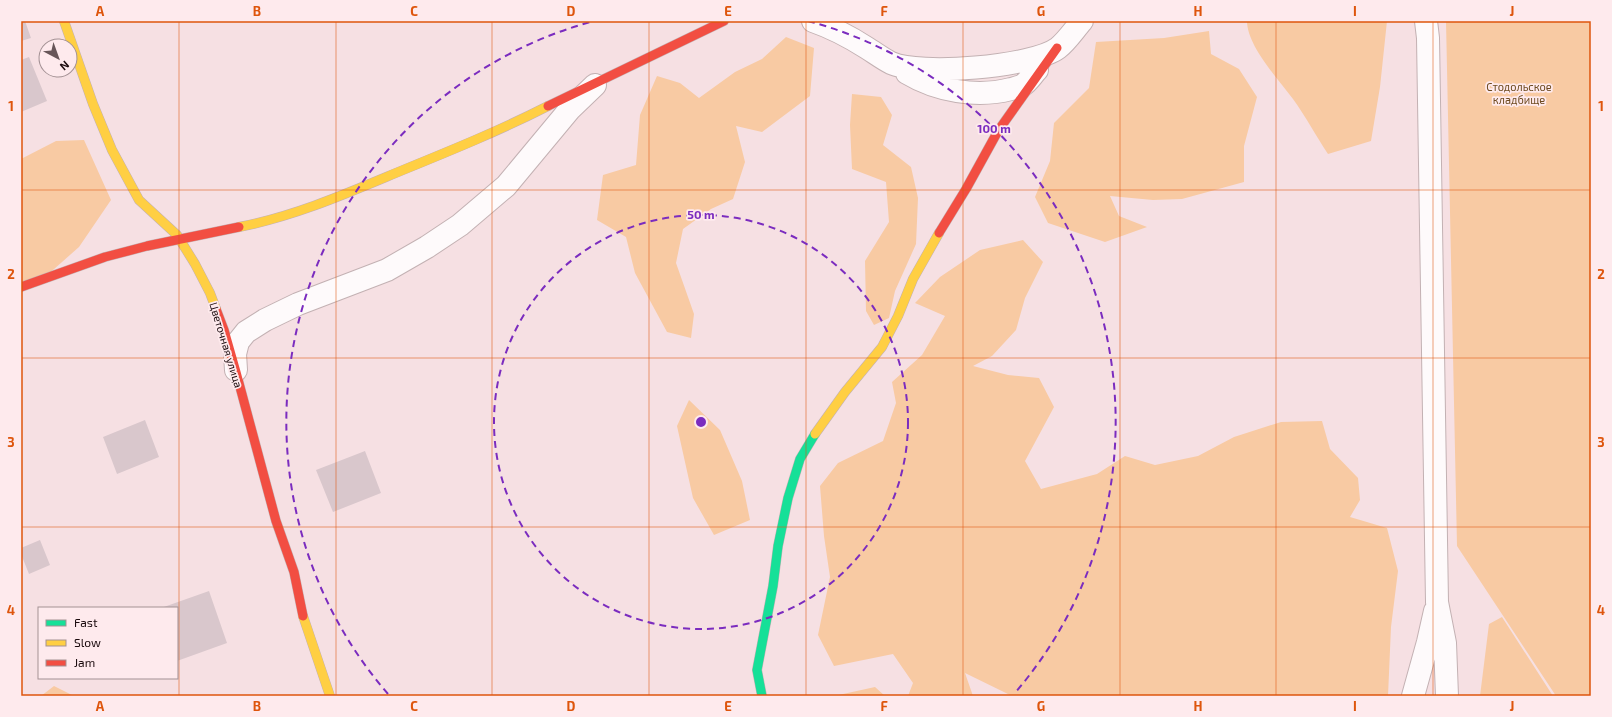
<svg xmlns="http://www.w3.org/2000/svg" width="1612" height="717" font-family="'Exo 2',sans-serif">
<rect width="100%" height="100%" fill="#f6e0e3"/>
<path fill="#f8caa3" d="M1247,21H1387L1380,87L1371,141L1328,154C1316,136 1306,117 1293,99C1279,80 1247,46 1247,21Z
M1446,21H1591V696H1556L1457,546Z
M1209,31L1211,54L1239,69L1257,97L1244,146V182L1182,199L1153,200L1110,196L1119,216L1147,227L1105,242L1048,223L1035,197L1050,161L1054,123L1089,88L1096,42L1164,38Z
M786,37L814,48L810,96L762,132L736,126L745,162L733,199L711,209L683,229L676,263L694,314L691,338L667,332L635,273L626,237L597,220L603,175L636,165L640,115L657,76L680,83L699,98L735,72L762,59Z
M852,94L881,97L892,115L883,145L911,167L918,198L916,244L895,291L889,318L874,325L866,311L865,261L889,222L886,182L852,169L850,125Z
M84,140L111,200L79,247L36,285L21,290V159L56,141Z
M1023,240L1043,262L1025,298L1016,330L992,356L973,366L1008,375L1039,378L1054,407L1025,461L1041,489L1097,474L1125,456L1155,465L1198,456L1234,437L1281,422L1322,421L1330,449L1358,478L1360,500L1350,517L1387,528L1398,571L1391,627L1388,696H1012L965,673L973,696H908L913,683L893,654L834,666L818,635L830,577L824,536L820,486L838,463L883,441L896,403L892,382L922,355L945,316L915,303L940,277L980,250Z
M689,400L720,430L742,481L750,520L714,535L693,498L677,426Z
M1502,617L1553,696H1480L1489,624Z
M54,686L74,696H41Z
M875,687L885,696H834Z"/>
<path fill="#d9c7cc" d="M21,21H25L31,38L21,41Z
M29,57L47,101L21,112V60Z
M145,420L159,457L117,474L103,437Z
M365,451L381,493L333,512L316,470Z
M40,540L50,565L29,574L21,554V548Z
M209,591L227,643L177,661V608H161Z"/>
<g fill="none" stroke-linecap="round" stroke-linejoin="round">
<g stroke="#c3b1b3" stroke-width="24">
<path id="street" d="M813,21C833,28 850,37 867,48C875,53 883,59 891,63C919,76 1033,67 1058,48C1067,41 1074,30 1082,21
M1426,21L1428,38L1437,602L1445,643L1447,696
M907,73C937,91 977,98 1011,89C1014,88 1020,87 1023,85C1028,82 1033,74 1037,70
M236,370L235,354L238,342L246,332L265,320L298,304L387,270L427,247L460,225L506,186L570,109L595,85
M1413,696L1428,642L1435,611"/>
</g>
<g stroke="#c3b1b3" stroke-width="10">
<path id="fast" d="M762,696L757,670L773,586L778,546L788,498L800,459L815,434"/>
</g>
<g stroke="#c3b1b3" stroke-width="10">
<path id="slow" d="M64,21L93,104L112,150L139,200L177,235L195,264L210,293L216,309
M239,227C296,216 350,192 403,170C452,150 501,130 548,106
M815,434L845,392L882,347L898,316L913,279L939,233
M303,616L330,696"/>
</g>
<g stroke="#c3b1b3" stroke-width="10">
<path id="jam" d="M548,106L724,21
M939,233L966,189L998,131L1057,48
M21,287L105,257L147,246L239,227
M216,309L224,330L236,372L276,521L294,572L303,616"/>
</g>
<use href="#street" stroke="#fefafb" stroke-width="22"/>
<use href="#fast" stroke="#16e098" stroke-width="9"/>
<use href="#slow" stroke="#ffcf43" stroke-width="9"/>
<use href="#jam" stroke="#f24e42" stroke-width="9"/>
</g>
<path fill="none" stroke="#de550c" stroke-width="1" stroke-opacity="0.55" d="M179,21V696M336,21V696M492,21V696M649,21V696M806,21V696M963,21V696M1120,21V696M1276,21V696M1433,21V696M21,190H1591M21,358H1591M21,527H1591"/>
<g fill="none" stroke="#7b2cbf" stroke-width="2" stroke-dasharray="7 5">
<circle cx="701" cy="422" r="207"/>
<path d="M388 694A415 415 0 0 1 594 21M808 21A415 415 0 0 1 1014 694"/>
</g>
<g text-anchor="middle" stroke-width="3.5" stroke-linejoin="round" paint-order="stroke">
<g font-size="11" fill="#6d4a1f" stroke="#feeaed">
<text x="1519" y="91">Стодольское<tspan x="1519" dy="13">кладбище</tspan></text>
</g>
<g font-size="11" fill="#1b0b0e" stroke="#feeaed">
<text transform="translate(226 345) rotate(73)" y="4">Цветочная улица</text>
</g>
</g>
<circle cx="701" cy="422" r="6" fill="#7b2cbf" stroke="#feeaed" stroke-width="2"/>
<g font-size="12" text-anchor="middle" font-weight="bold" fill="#7b2cbf" stroke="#feeaed" stroke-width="3.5" stroke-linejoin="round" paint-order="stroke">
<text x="994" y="133">100 m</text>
<text x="701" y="219">50 m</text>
</g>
<rect width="1612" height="717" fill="none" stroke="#feeaed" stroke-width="44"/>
<rect x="38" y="607" width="140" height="72" fill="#feeaed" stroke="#a39194"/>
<rect x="46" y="620" width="20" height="6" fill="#16e098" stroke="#a39194"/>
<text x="74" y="627" font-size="12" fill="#1b0b0e">Fast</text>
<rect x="46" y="640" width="20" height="6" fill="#ffcf43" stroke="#a39194"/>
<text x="74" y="647" font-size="12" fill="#1b0b0e">Slow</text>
<rect x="46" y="660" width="20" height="6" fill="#f24e42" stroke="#a39194"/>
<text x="74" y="667" font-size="12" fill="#1b0b0e">Jam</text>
<g transform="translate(58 58) rotate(139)"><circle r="19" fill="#feeaed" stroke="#a39194"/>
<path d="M0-3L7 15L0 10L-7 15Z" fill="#685659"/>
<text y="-6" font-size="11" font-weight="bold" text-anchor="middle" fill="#1b0b0e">N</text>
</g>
<rect x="22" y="22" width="1568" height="673" fill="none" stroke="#de550c" stroke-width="1.5"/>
<g font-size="13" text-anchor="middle" font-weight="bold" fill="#de550c">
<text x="100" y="16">A</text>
<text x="257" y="16">B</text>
<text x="414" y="16">C</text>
<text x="571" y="16">D</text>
<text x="728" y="16">E</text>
<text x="884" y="16">F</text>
<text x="1041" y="16">G</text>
<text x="1198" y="16">H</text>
<text x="1355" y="16">I</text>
<text x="1512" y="16">J</text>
<text x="11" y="111">1</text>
<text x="1601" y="111">1</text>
<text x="11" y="279">2</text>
<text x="1601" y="279">2</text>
<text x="11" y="447">3</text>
<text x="1601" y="447">3</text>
<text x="11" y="615">4</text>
<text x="1601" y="615">4</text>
<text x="100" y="711">A</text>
<text x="257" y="711">B</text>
<text x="414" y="711">C</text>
<text x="571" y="711">D</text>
<text x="728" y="711">E</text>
<text x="884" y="711">F</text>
<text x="1041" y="711">G</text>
<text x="1198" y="711">H</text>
<text x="1355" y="711">I</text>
<text x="1512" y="711">J</text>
</g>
</svg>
